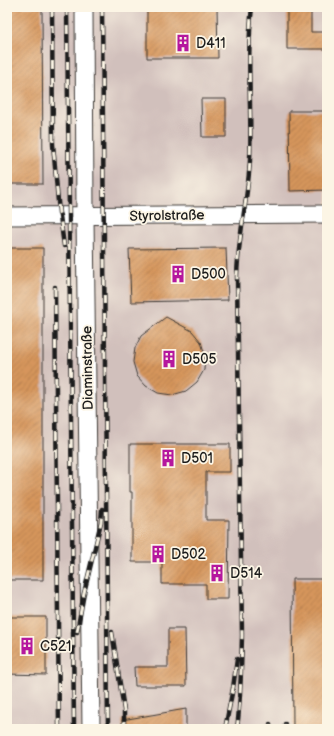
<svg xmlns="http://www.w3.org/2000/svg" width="334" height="736" font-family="'Balsamiq Sans',sans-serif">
<defs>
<pattern id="building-hatch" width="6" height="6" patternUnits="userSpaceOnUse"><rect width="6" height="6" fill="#d6955c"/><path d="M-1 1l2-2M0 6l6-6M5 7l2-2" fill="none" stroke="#ad794b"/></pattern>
</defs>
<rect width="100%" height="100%" fill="#fcf5e5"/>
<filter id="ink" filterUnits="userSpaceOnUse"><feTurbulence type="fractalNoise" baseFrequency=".025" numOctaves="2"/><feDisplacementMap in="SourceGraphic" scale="8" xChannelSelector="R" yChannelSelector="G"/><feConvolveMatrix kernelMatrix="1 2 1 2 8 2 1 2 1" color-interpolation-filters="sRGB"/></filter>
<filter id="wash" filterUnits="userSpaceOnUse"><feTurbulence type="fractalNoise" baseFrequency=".012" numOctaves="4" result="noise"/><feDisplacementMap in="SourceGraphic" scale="16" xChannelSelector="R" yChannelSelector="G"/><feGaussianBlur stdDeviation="0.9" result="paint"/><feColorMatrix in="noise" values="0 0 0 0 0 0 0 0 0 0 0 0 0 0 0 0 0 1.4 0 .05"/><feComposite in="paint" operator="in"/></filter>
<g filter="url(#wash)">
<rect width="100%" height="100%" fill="#f5dec3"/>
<path fill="#d1c0bc" d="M7,7H327V729H7Z"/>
<g id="blocks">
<path fill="url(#building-hatch)" d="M7,7H42L43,184H7Z
M147,7H217L218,58H147Z
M287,7H311V32H327V49H287Z
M201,99H226V137H202Z
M289,111H327V190L290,191Z
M7,248H43V580H7Z
M226,248L228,300L131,302L129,249Z
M166,317L192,331L201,342L205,355L204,370L197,382L186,391L172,395L158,393L146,386L137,376L133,362L135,348L141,336Z
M130,444H230V472H206V520H229L228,599H206V584H162V562H132V492H130Z
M292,579H327V729H293Z
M7,617H46V675L7,674Z
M168,629H185L186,686H135L134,667H168Z
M186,709V729H123L122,720Z"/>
</g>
</g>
<g filter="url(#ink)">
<use href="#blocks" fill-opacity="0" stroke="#3d3935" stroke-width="1"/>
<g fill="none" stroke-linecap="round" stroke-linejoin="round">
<g stroke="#3d3935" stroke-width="19">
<path id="street" d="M84,7L85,216L91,729
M7,216L327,214"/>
</g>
<use href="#street" stroke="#fff" stroke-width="17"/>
<g stroke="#1c1c1c" stroke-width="4.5">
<path id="rail" d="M52,7L53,144L59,213L60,216L64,246
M67,7L74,729
M102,7L108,729
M55,287L59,729
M77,632L84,593L101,522L102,509
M112,632L124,710V729
M270,724V729
M285,724V729
M225,729L233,688L237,659
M237,729C241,698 241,667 242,636L237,276C238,237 248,199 250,160C252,109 246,58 252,7"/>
</g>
<use href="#rail" stroke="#fcf5e5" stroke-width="3" stroke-dasharray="9" stroke-linecap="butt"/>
</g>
</g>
<defs>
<g id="building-bare" transform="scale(1.38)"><path d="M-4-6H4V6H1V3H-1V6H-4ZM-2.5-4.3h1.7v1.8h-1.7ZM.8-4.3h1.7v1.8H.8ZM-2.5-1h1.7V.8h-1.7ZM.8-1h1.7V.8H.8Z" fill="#b5179e" stroke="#fcf5e5" stroke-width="2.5" paint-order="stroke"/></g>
</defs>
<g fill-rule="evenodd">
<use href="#building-bare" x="183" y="43"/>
<use href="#building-bare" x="178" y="274"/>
<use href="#building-bare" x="169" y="359"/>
<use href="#building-bare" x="168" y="458"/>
<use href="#building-bare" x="158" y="554"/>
<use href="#building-bare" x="217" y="573"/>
<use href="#building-bare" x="27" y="646"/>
</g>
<g text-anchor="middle" stroke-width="3.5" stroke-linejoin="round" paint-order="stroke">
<g font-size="14" fill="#1c1c1c" stroke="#fcf5e5" text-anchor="start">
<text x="196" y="48">D411</text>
<text x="191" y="279">D500</text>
<text x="182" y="364">D505</text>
<text x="181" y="463">D501</text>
<text x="171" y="559">D502</text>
<text x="230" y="578">D514</text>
<text x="40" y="651">C521</text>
</g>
<g font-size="14" fill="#1c1c1c" stroke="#fcf5e5">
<text transform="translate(167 215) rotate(-1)" y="5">Styrolstraße</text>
<text transform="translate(87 368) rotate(-91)" y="5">Diaminstraße</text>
</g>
</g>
<rect width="334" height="736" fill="none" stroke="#fcf5e5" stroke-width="24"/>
</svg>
